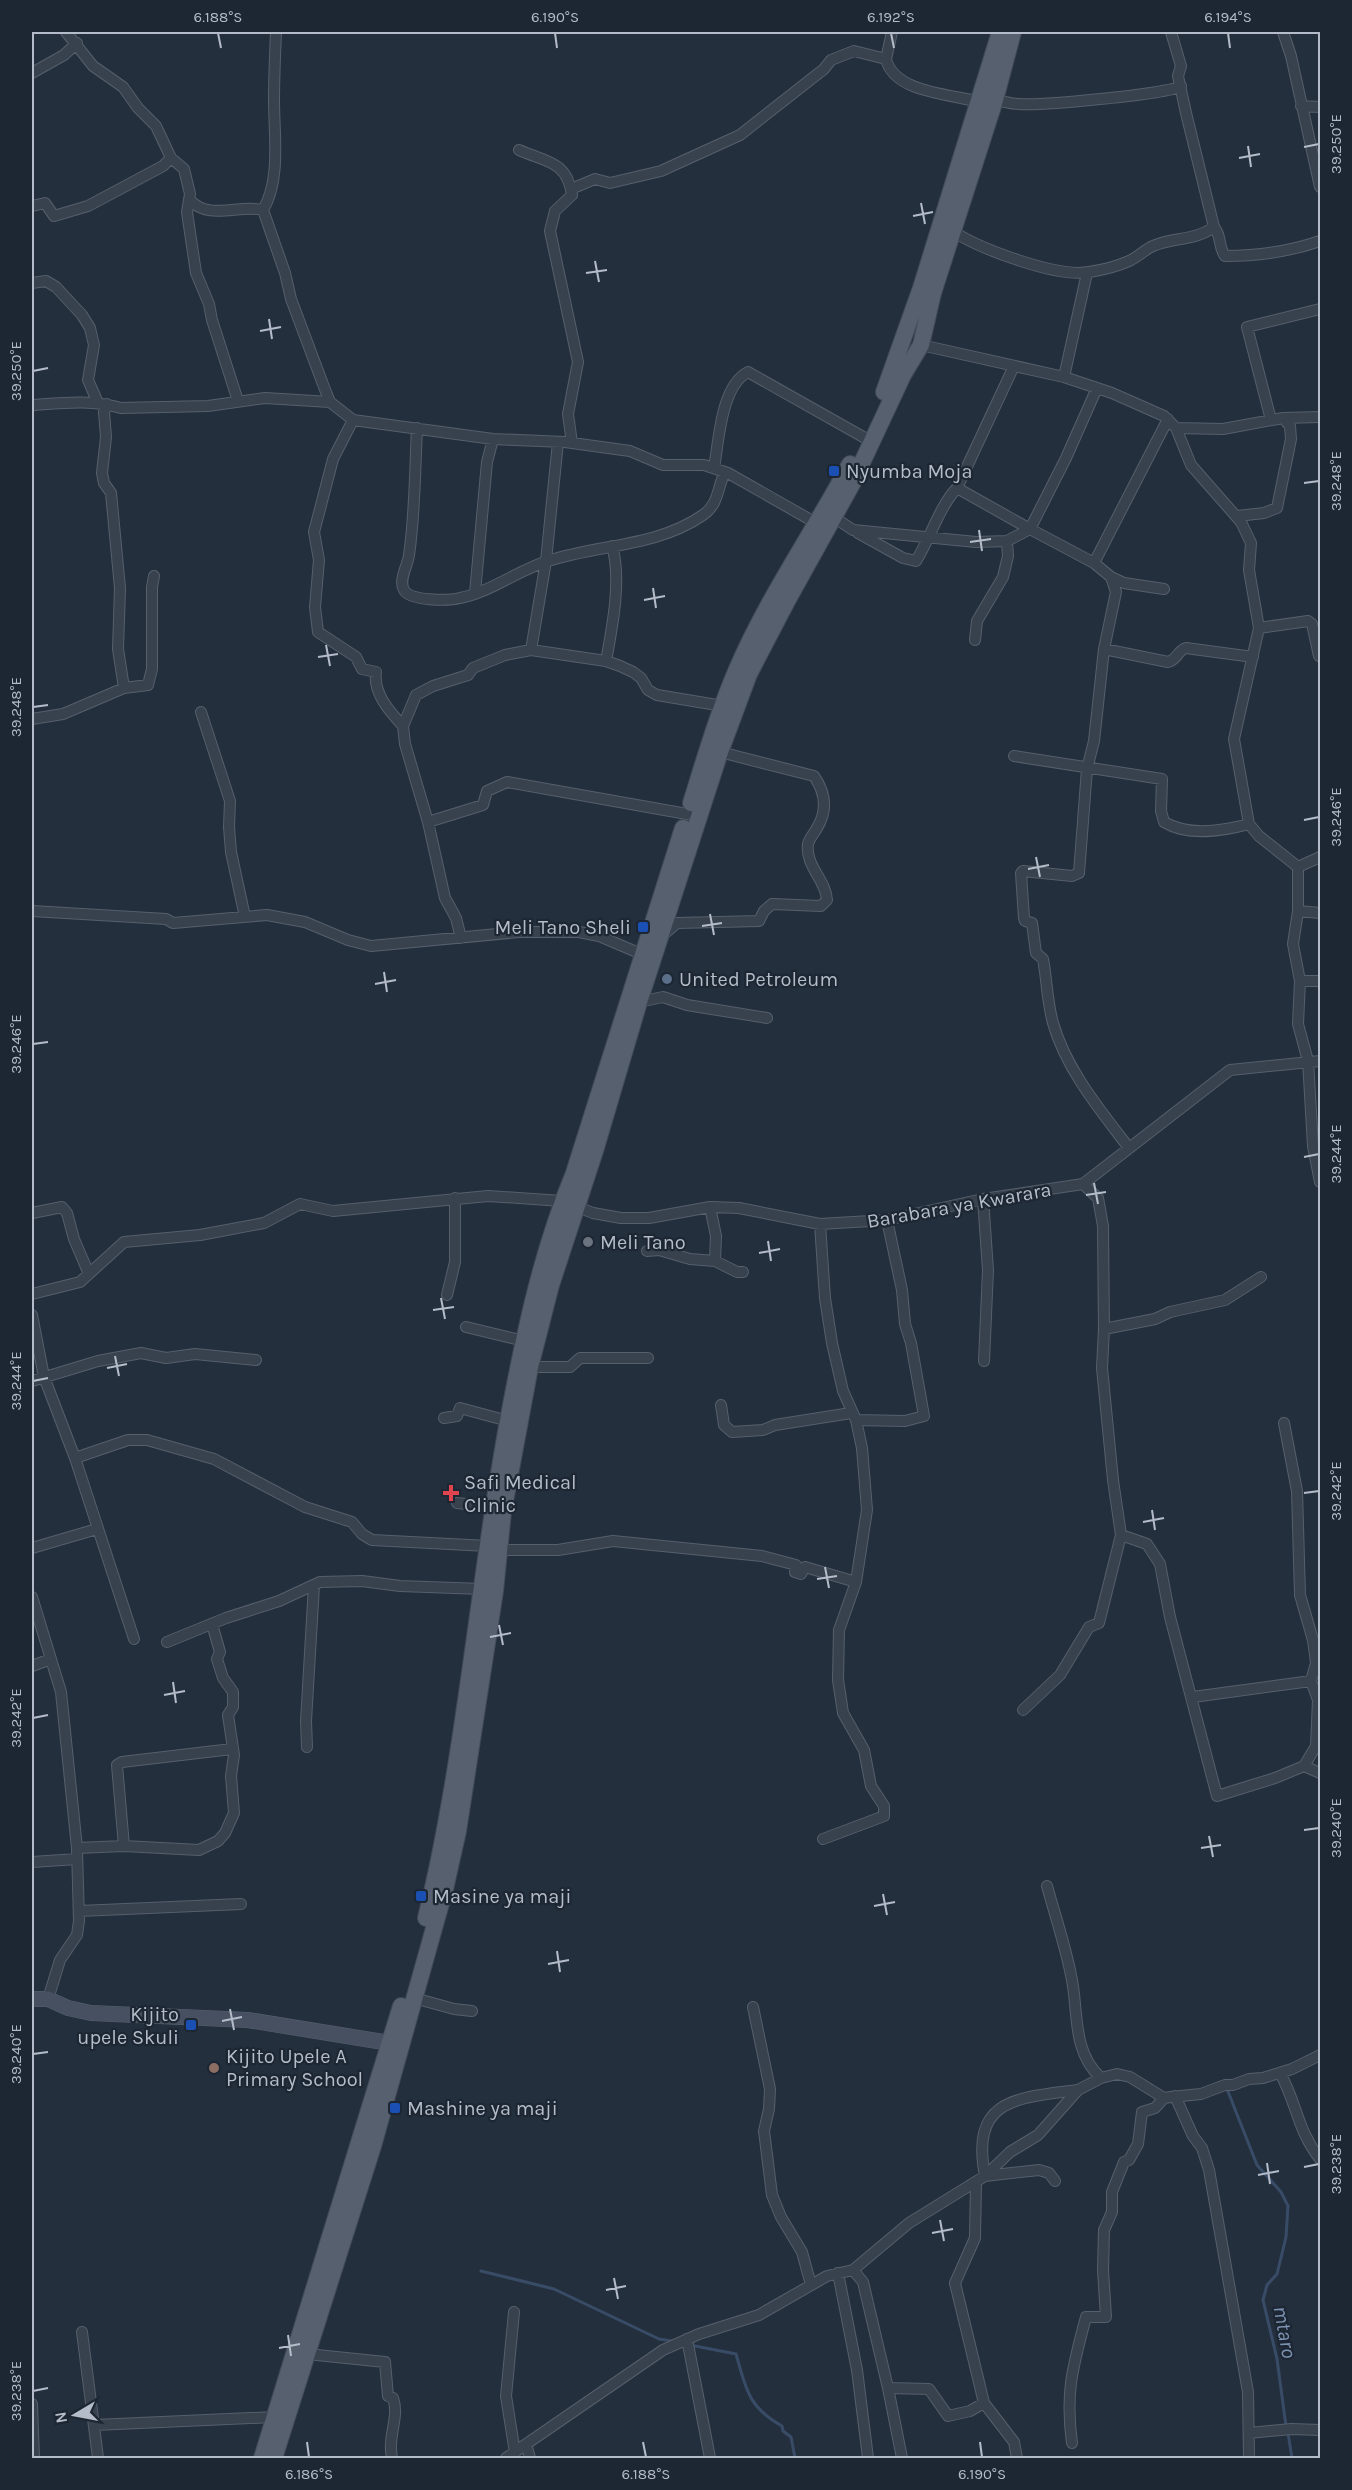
<svg xmlns="http://www.w3.org/2000/svg" width="1352" height="2490" font-family="Karla,sans-serif">
<rect width="100%" height="100%" fill="#242f3e"/>
<g fill="none" stroke-linecap="round" stroke-linejoin="round">
<path stroke="#394c67" stroke-width="3" d="M1227,2089L1257,2165L1281,2192L1288,2206L1286,2237L1277,2274L1267,2285L1263,2300L1277,2359L1286,2426
M481,2271L554,2289L659,2339L672,2341
M690,2345L736,2354C746,2389 748,2407 782,2426L783,2431L791,2437L795,2458
M1288,2433L1292,2458"/>
<g stroke="#565f6c" stroke-width="12">
<path id="street" d="M66,32L93,66L123,87L138,108L156,126L171,158L184,169L190,194L187,212L196,273L209,304L212,320L238,401
M276,32C275,55 274,78 274,101C274,134 281,180 263,210L285,273L291,299L324,387L330,402L353,420L493,439L565,442L630,451L663,465H704L728,473L816,523
M1171,32L1181,66L1178,76L1186,113L1214,227C1222,236 1218,247 1225,256C1256,256 1291,251 1320,241
M1283,32L1291,56L1320,187
M886,59L892,32
M32,73L64,55L77,43
M995,100C1003,101 1011,104 1019,104C1037,106 1171,94 1181,86
M1301,106L1320,107
M519,150C545,162 567,160 572,195L555,211L550,231L578,362L568,414L572,443
M571,189L595,179L610,183L661,171L740,135L824,69L831,60L854,51L886,59C894,93 951,94 980,102
M190,200C209,221 239,204 263,210
M32,206L45,203L54,216L88,206L163,166L171,158
M954,232C981,249 1057,278 1089,272C1102,270 1118,266 1129,261C1138,257 1144,250 1153,246C1173,237 1195,241 1214,227
M32,283L46,281L56,287L82,315L90,328L94,345L88,380L98,403
M921,345L1064,377L1112,393L1164,416L1176,428L1191,465L1241,522L1251,543L1249,570L1259,628L1234,739L1249,824L1259,836L1298,867
M1064,377L1087,273
M107,404L104,412L106,437L102,473L104,483L111,493L120,588L118,649L124,688
M32,405C61,403 92,399 121,408L208,406L265,398L330,402
M353,420L333,459L314,532L319,560L315,607L318,632L356,657L362,669L376,672C373,693 389,711 403,726
M1271,420L1247,327L1320,309
M417,428C415,468 415,515 409,555C408,565 398,580 404,590C410,601 448,601 460,598C491,592 518,570 548,561C599,544 657,547 703,515C719,504 717,488 725,472
M1176,428L1223,429L1283,418L1320,417
M714,468C719,440 721,386 748,372L865,438
M957,488L1030,529L1066,458L1097,388
M829,514L853,530L976,542L1007,541L1030,529L1094,563L1111,577L1116,592L1104,649L1094,741L1087,769L1079,873L1072,876L1023,871L1021,873L1024,918L1025,921L1032,923L1036,953L1043,959C1047,980 1047,1002 1053,1023C1066,1069 1100,1110 1129,1148
M1237,516L1264,513L1277,508L1291,439L1290,426L1283,418
M858,533L903,558L916,561C931,537 939,507 957,488L1014,366
M1094,563L1168,419
M1111,577L1124,583L1164,589
M475,593L487,462L493,439
M1259,628L1308,621L1312,624L1319,656
M975,640L977,621L1003,577L1008,556L1007,541
M1104,649L1168,662C1177,660 1178,650 1186,648L1253,657
M531,650L546,561L558,442
M606,661C612,628 622,579 612,546
M201,712L230,801L229,827L231,852L245,917
M32,719L63,714L124,688L148,685L152,669V587L154,576
M1014,756L1162,779L1161,811L1164,822C1189,837 1223,831 1249,824
M428,822L483,805L487,791L507,782L687,814
M1298,867V911L1293,944L1300,981L1298,1024L1308,1061L1313,1146L1320,1182
M1298,867L1320,857
M32,911L166,919L173,923L267,915L305,922L348,940L371,946L519,932H579L599,936L646,956
M1298,911L1320,913
M663,935L677,923L759,921L764,911L772,904L821,906L827,900C826,880 805,866 808,844C809,839 815,832 817,828C828,810 825,792 814,776L720,752
M461,938L456,918L445,898L428,822L405,744L403,726L416,695L433,686L468,675L473,668L505,655L531,650L606,661L620,666L633,672L641,678L648,690L657,695L723,706
M1300,981H1320
M639,1002L663,997L687,1005L767,1018
M1083,1184L1098,1198L1103,1226L1104,1329L1102,1368L1113,1480L1121,1535L1147,1544L1160,1564L1170,1617L1217,1796L1275,1778L1304,1766L1316,1746L1318,1700L1311,1681
M983,1199L988,1270L984,1361
M710,1207L716,1236L715,1261
M32,1213L62,1207L67,1213L74,1239L89,1274
M820,1224L825,1298L832,1343L843,1391L856,1420L862,1448L867,1510L856,1582L839,1630L838,1680L843,1713L864,1750L871,1786L884,1806V1816L823,1839
M647,1251L659,1250L690,1259L715,1261L737,1272H743
M32,1294L80,1282L124,1242L200,1235L264,1223L300,1204L333,1211L488,1196L562,1201L593,1213L621,1218H649L710,1207L739,1208L820,1224L887,1220L983,1199L1083,1184L1230,1070L1320,1061
M447,1295L455,1262V1198
M32,1315L44,1377L75,1458L134,1639
M466,1327L524,1341
M1104,1329L1155,1319L1170,1312L1225,1300L1261,1277
M530,1367H570L580,1358H648
M32,1381L98,1361L141,1353L166,1358L195,1354L256,1360
M721,1405L724,1425L732,1432L763,1430L775,1425L851,1413
M444,1418L457,1416L460,1408L508,1421
M856,1420L905,1421L924,1416L911,1343L905,1324L902,1290L887,1220
M75,1458L128,1440H147L214,1459L305,1507L352,1522L362,1534L372,1540L488,1546L500,1550H558L613,1541L762,1556L796,1565L795,1572L801,1574L805,1567L856,1582
M457,1503L494,1507
M32,1548L97,1529
M32,1597L61,1692L77,1848L79,1921L77,1935L60,1960L48,1999
M167,1642L226,1618L279,1601L320,1582L362,1581L400,1586L482,1589
M32,1666L51,1659
M1193,1697L1311,1681L1316,1663L1313,1640L1300,1595L1297,1491L1284,1423
M1023,1710L1060,1675L1089,1627L1099,1623L1121,1535
M307,1747L306,1721L314,1585
M1304,1766L1320,1773
M124,1846L117,1765L122,1762L232,1749
M77,1848L124,1846L199,1850L218,1841L225,1833L234,1813L231,1776L234,1755L228,1715L233,1707V1692L223,1678L217,1659L220,1652L212,1624
M32,1862L77,1859
M1047,1886C1055,1915 1065,1945 1071,1975C1079,2010 1071,2051 1101,2078
M79,1911L241,1904
M414,1998L454,2009L472,2011
M753,2007L770,2089L769,2109L764,2131L772,2195L781,2217L802,2252L811,2285
M1280,2073C1297,2103 1297,2130 1320,2159
M1175,2096L1193,2136L1202,2148L1209,2170L1248,2392L1249,2458
M1055,2181L1049,2173L1039,2170L985,2176C970,2098 1017,2098 1078,2090
M976,2183L975,2238L955,2283L984,2403L1014,2442L1017,2458
M853,2270L863,2282L888,2388L929,2389L948,2416L970,2411L984,2403
M838,2273L857,2370L868,2458
M514,2312L506,2396L515,2453
M82,2332L98,2458
M687,2339L710,2458
M307,2354L385,2362L388,2396L393,2398C400,2417 387,2436 392,2458
M888,2388L902,2458
M32,2404L34,2458
M95,2425L275,2417
M1249,2433L1291,2429L1320,2430
M1072,2443C1065,2392 1073,2366 1086,2317H1106L1103,2270L1104,2230L1112,2212V2192L1124,2162L1129,2160L1138,2144L1142,2112L1155,2108L1164,2098
M526,2444L530,2458
M506,2458L663,2350L699,2334L759,2315L827,2276L853,2270L909,2223L985,2176L1010,2152L1038,2135L1078,2090L1101,2078L1117,2074L1130,2077L1164,2098L1171,2097L1201,2094L1225,2085H1233L1249,2079L1263,2078L1292,2069L1320,2055"/>
</g>
<g stroke="#565f6c" stroke-width="16">
<path id="secondary" d="M32,1999H48L68,2008L91,2013L248,2020L402,2045"/>
</g>
<g stroke="#414a57" stroke-width="18">
<path id="primary" d="M884,392L921,288L1000,32
M691,803C705,758 718,713 737,669C768,597 813,533 850,464
M426,1918C467,1749 478,1575 511,1405C526,1326 543,1248 574,1173L683,828
M262,2458L401,2006
M274,2458L373,2146L445,1889L458,1831L495,1591L503,1512L530,1367L551,1285L595,1151L639,1002L720,752L749,674L786,603L852,484L903,375L921,345L933,293L995,100L1013,32"/>
</g>
<use href="#street" stroke="#38414e" stroke-width="10"/>
<use href="#secondary" stroke="#465061" stroke-width="15"/>
<use href="#primary" stroke="#56606e" stroke-width="16"/>
</g>
<path fill="none" stroke="#b4bcc9" stroke-width="2" d="M218,33L221,48M555,33L557,48M891,33L894,48M1228,33L1230,48M1248,146L1251,167M1304,147L1319,144M1239,158L1260,154M921,203L925,224M913,216L933,212M595,261L599,282M586,273L607,270M269,319L272,339M260,331L281,327M33,371L48,368M1304,483L1319,481M979,530L982,551M970,542L991,539M653,588L656,608M644,600L665,596M326,645L330,666M318,657L338,654M33,707L48,705M1304,820L1319,817M1036,857L1040,877M1028,869L1049,865M710,914L714,935M702,926L722,923M384,972L387,992M375,984L396,980M33,1044L48,1042M1304,1157L1319,1154M1094,1183L1098,1204M1086,1195L1106,1192M768,1241L771,1261M759,1253L780,1249M441,1298L445,1319M433,1310L454,1307M115,1356L119,1376M107,1368L127,1364M33,1381L48,1378M1304,1493L1319,1491M1152,1510L1155,1530M1143,1522L1164,1518M825,1567L829,1588M817,1579L837,1576M499,1625L503,1645M490,1637L511,1633M173,1682L176,1703M164,1695L185,1691M33,1718L48,1715M1304,1830L1319,1828M1209,1836L1213,1857M1201,1848L1221,1845M883,1894L887,1915M874,1906L895,1902M557,1951L560,1972M548,1964L569,1960M230,2009L234,2030M222,2021L242,2017M33,2054L48,2052M1267,2163L1270,2184M1304,2167L1319,2164M1258,2175L1279,2171M940,2220L944,2241M932,2233L953,2229M614,2278L618,2299M606,2290L626,2286M288,2335L291,2356M279,2348L300,2344M33,2391L48,2388M307,2442L309,2457M643,2442L646,2457M980,2442L982,2457"/>
<g fill="#1a4fb4" stroke="#1d2633" stroke-width="2">
<rect x="828" y="465" width="12" height="12" rx="3"/>
<rect x="637" y="921" width="12" height="12" rx="3"/>
<rect x="415" y="1890" width="12" height="12" rx="3"/>
<rect x="185" y="2019" width="12" height="12" rx="3"/>
<rect x="389" y="2102" width="12" height="12" rx="3"/>
</g>
<circle fill="#5c6f8a" stroke="#1d2633" stroke-width="2" cx="667" cy="979" r="6"/>
<circle fill="#6b7280" stroke="#1d2633" stroke-width="2" cx="588" cy="1242" r="6"/>
<path fill="#e0444e" stroke="#1d2633" stroke-width="2" d="M448 1484h6v6h6v6h-6v6h-6v-6h-6v-6h6z"/>
<circle fill="#8d6e63" stroke="#1d2633" stroke-width="2" cx="214" cy="2068" r="6"/>
<g text-anchor="middle" stroke-width="4.5" stroke-linejoin="round" paint-order="stroke">
<g font-size="20" fill="#b4bcc9" stroke="#1d2633" text-anchor="start">
<text x="846" y="478">Nyumba Moja</text>
<text x="631" y="934" text-anchor="end">Meli Tano Sheli</text>
<text x="679" y="986">United Petroleum</text>
<text x="600" y="1249">Meli Tano</text>
<text x="464" y="1489">Safi Medical<tspan x="464" dy="23">Clinic</tspan></text>
<text x="433" y="1903">Masine ya maji</text>
<text x="179" y="2021" text-anchor="end">Kijito<tspan x="179" dy="23">upele Skuli</tspan></text>
<text x="226" y="2063">Kijito Upele A<tspan x="226" dy="23">Primary School</tspan></text>
<text x="407" y="2115">Mashine ya maji</text>
</g>
<g font-size="20" fill="#b4bcc9" stroke="#1d2633">
<text transform="translate(959 1205) rotate(-10)" y="7">Barabara ya Kwarara</text>
</g>
<g font-size="21" font-style="italic" fill="#7c92b1" stroke="#1d2633">
<text transform="translate(1285 2332) rotate(80)" y="7">mtaro</text>
</g>
</g>
<rect width="1352" height="2490" fill="none" stroke="#1d2633" stroke-width="66"/>
<g transform="translate(75 2415) rotate(260)" stroke="#1d2633" stroke-width="4.5" paint-order="stroke">
<path d="M0-4.5L10 22L0 15L-10 22Z" fill="#b4bcc9"/>
<text y="-9" font-size="16" font-weight="bold" text-anchor="middle" fill="#b4bcc9">N</text>
</g>
<rect x="33" y="33" width="1286" height="2424" fill="none" stroke="#b4bcc9" stroke-width="2"/>
<g font-size="15" text-anchor="middle" fill="#b4bcc9">
<text x="218" y="22">6.188°S</text>
<text x="555" y="22">6.190°S</text>
<text x="891" y="22">6.192°S</text>
<text x="1228" y="22">6.194°S</text>
<text transform="translate(1336 144) rotate(-90)" y="5">39.250°E</text>
<text transform="translate(16 371) rotate(-90)" y="5">39.250°E</text>
<text transform="translate(1336 481) rotate(-90)" y="5">39.248°E</text>
<text transform="translate(16 707) rotate(-90)" y="5">39.248°E</text>
<text transform="translate(1336 817) rotate(-90)" y="5">39.246°E</text>
<text transform="translate(16 1044) rotate(-90)" y="5">39.246°E</text>
<text transform="translate(1336 1154) rotate(-90)" y="5">39.244°E</text>
<text transform="translate(16 1381) rotate(-90)" y="5">39.244°E</text>
<text transform="translate(1336 1491) rotate(-90)" y="5">39.242°E</text>
<text transform="translate(16 1718) rotate(-90)" y="5">39.242°E</text>
<text transform="translate(1336 1828) rotate(-90)" y="5">39.240°E</text>
<text transform="translate(16 2054) rotate(-90)" y="5">39.240°E</text>
<text transform="translate(1336 2164) rotate(-90)" y="5">39.238°E</text>
<text transform="translate(16 2391) rotate(-90)" y="5">39.238°E</text>
<text x="309" y="2479">6.186°S</text>
<text x="646" y="2479">6.188°S</text>
<text x="982" y="2479">6.190°S</text>
</g>
</svg>
